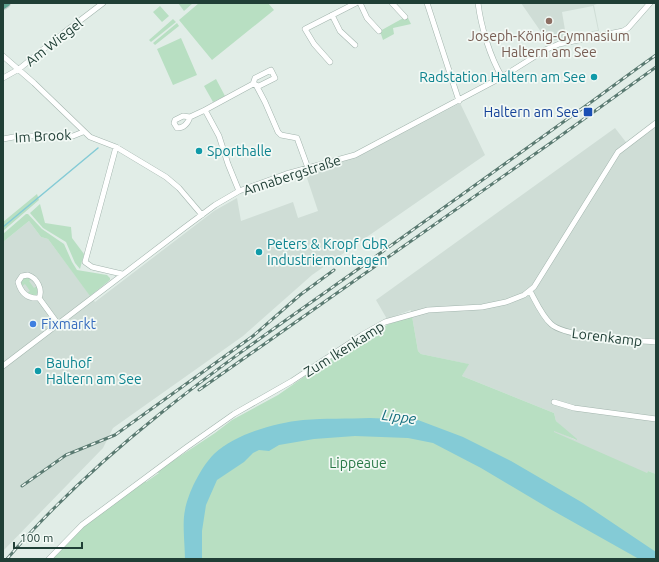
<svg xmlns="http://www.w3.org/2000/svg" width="659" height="562" font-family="Ubuntu,sans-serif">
<rect width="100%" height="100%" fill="#e1ede7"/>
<path fill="#cfddd6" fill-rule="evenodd" d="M521,3H596L597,4L594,5L599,31L548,42ZM593,6L598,30L566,36L562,12Z
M460,103L485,155L312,275L243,336L113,428L103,448L3,551V242L29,221L41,237L48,239L95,302L214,211L237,198L241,221L293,202L298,218L318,211L305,172L357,157Z
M656,126V474L648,471L645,480L553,434L554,430L576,440L556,421L554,413L462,376L468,364L421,354L418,351L411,310L387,319L376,300L615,128L629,146Z"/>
<path fill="#b8dfc2" d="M178,3H193L184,11Z
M199,3H268L274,10L212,60L179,20Z
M160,6L169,16L162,22L153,12Z
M407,16L411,24L393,28L394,34L383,40L380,31Z
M173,19L176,22L151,42L149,40Z
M177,23L179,26L155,45L153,43Z
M181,38L197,75L173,85L157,49Z
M216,79L225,96L213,102L204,86Z
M37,194L39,200L3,231V222Z
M40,204L45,223L71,227L72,238L84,254L80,269L75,263L66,242L43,228L30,213Z
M26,214H28L42,229L64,244L72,262L77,270L107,275L110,278V280L90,296L48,239L41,237L29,221L3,242V234Z
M27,277L32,279L29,281L34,288L37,286L38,293C35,297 31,296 27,293L30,291L25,284L22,286L21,284L22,278Z
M412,316L418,351L421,354L469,364L462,376L554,413L556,421L577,439V440L554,431V432L647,473L648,471L656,474V559H52L82,528L145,480L146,482L159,473L156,472L215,433L232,420L278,395L344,349L389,324Z"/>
<path fill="#84cbd6" d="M370,418L418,420L463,437L511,461L583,503L656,552V559H639L550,509L481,468L433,443L408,438L355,436L314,439L279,445L269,451L259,450L253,453L244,462L217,480L206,505L202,531V559H185C185,545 182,523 185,510C188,493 201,467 214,454C236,434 274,423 303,420C325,418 348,419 370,418Z"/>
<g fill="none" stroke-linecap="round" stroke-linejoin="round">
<path stroke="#84cbd6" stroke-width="1.5" d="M3,227L98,148"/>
<g stroke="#a3b5ae" stroke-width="6">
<path id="street" d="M360,3L367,18L379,31
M392,3L405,17
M427,3L459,101
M478,3C481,27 490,57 502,77
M332,15L340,31L355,45
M3,56L34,83L90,137L116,147L166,177L179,188L202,215
M330,62L314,44L305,29L356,3
M3,78L19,69L61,35L103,3
M256,85L265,102L278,132L281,135L297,138L308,168
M190,117C188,123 184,128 177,128L174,123L175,120L183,116L190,117L205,110
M3,139L19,136H73L83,132
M116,147L85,262L92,267L122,274
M239,191L228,164L219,136L205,110L253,84L259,86L275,78L271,70L255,78L253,84
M530,291C536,302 542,316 551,324C566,338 634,340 656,342
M39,298C28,299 21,293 18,282L22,276L28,275C37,278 43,289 39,298L58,324
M3,366L184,228L215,205L239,191L286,174L355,155L502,77L545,50L559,44L623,31L628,28L650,3
M554,402L574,408L656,419
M49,559L82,525L187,447L234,414L292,381L362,335L385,322L428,310L482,307L506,302L524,295L534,287L618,152L656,123"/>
</g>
<g stroke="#c1c9c7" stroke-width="10">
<path id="primary" d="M3,5L6,3"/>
</g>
<use href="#street" stroke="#fff" stroke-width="5"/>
<use href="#primary" stroke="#62a593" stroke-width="8"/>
<g stroke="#5a7a71" stroke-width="3">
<path id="rail" d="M199,390L552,142L656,67
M22,486L66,455L115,435L253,336L300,295L334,270
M7,559C105,444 232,358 354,272C424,222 495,171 566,120C596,99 626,76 656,55"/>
</g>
<use href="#rail" stroke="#f2f9f5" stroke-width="1.5" stroke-dasharray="4.5" stroke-linecap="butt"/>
</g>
<circle fill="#8d6e63" stroke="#f2f9f5" stroke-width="1.5" cx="549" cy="21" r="4"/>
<g fill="#0f9aa8" stroke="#f2f9f5" stroke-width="1.5">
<circle cx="594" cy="77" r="4"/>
<circle cx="199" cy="151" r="4"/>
<circle cx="259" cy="252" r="4"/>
<circle cx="38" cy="371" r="4"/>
</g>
<rect fill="#1a4fb4" stroke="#f2f9f5" stroke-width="1.5" x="583" y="107" width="10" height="10" rx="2"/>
<circle fill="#3f7fe0" stroke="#f2f9f5" stroke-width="1.5" cx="33" cy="324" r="4"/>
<g text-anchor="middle" stroke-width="3.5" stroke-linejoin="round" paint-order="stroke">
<g font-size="14" fill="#785e54" stroke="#f2f9f5">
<text x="549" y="41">Joseph-König-Gymnasium<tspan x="549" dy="16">Haltern am See</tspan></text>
</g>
<g font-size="14" fill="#203f36" stroke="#f2f9f5">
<text transform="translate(54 42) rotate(-38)" y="5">Am Wiegel</text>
<text transform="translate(43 136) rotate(-3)" y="5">Im Brook</text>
<text transform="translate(292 175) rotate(-18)" y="5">Annabergstraße</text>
<text transform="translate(607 337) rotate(7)" y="5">Lorenkamp</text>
<text transform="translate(344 349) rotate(-32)" y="5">Zum Ikenkamp</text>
</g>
<g font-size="14" fill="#0d838f" stroke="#f2f9f5" text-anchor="start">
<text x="586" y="82" text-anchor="end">Radstation Haltern am See</text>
<text x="207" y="156">Sporthalle</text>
<text x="267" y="249">Peters &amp; Kropf GbR<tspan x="267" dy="16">Industriemontagen</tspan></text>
<text x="46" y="368">Bauhof<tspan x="46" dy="16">Haltern am See</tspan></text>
</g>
<g font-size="14" fill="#164399" stroke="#f2f9f5" text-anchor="end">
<text x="579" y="117">Haltern am See</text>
</g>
<g font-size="14" fill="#366cbe" stroke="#f2f9f5" text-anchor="start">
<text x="41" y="329">Fixmarkt</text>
</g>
<g font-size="14" fill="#277845" stroke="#f2f9f5">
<text x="358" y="468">Lippeaue</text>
</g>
<g font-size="15" font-style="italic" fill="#156f7f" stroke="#f2f9f5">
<text transform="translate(399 417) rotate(7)" y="5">Lippe</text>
</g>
</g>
<rect width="659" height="562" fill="none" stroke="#203f36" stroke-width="8"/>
<path d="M14 542v6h68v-6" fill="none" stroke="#203f36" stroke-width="2"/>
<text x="20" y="542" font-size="12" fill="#203f36" stroke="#f2f9f5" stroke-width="3" paint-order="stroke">100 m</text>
</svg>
